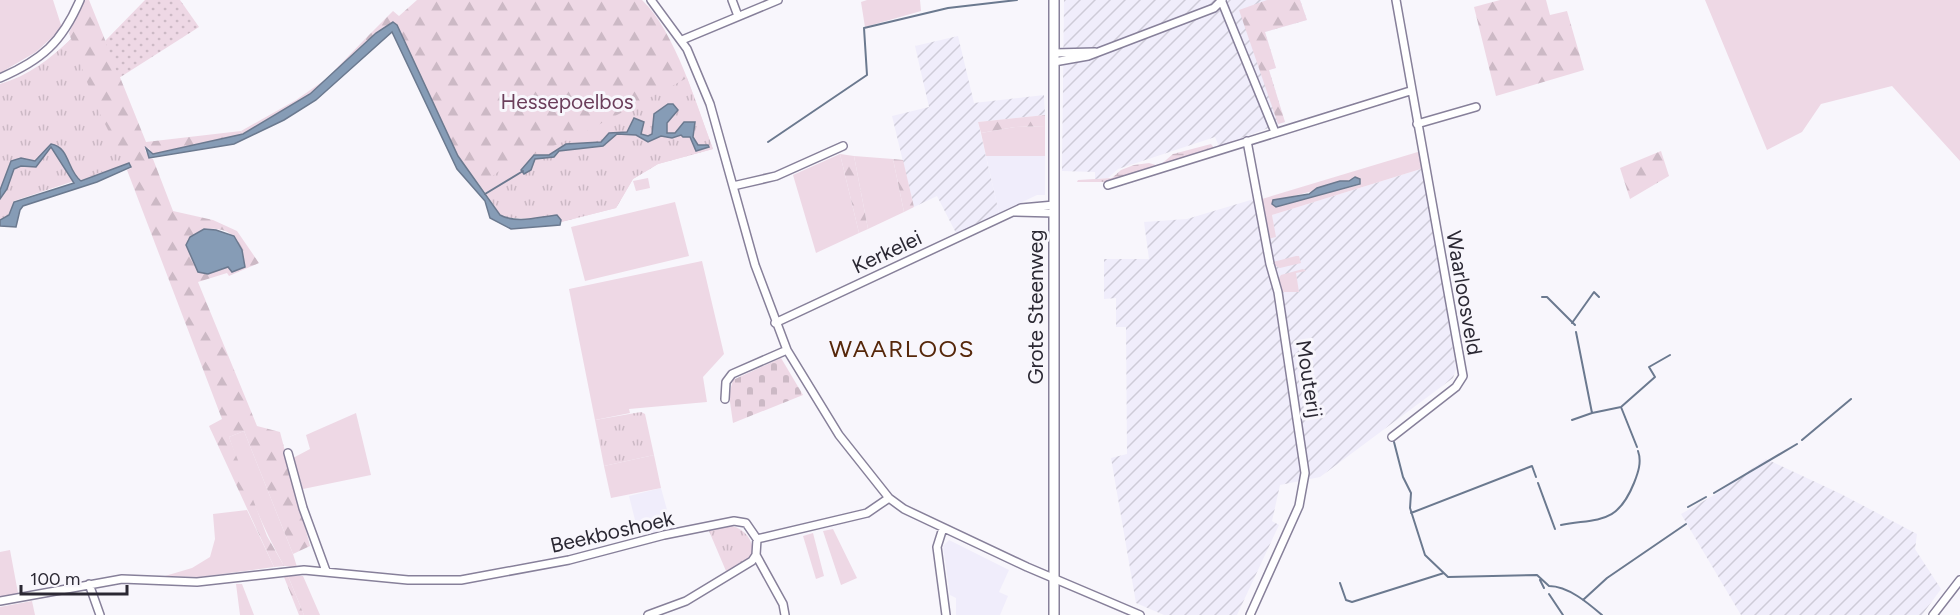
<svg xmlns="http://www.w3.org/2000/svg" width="1960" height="615" font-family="Figtree,sans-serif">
<defs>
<pattern id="industrial-furrows" width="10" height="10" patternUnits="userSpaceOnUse" patternTransform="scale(1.5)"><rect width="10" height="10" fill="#f0edfb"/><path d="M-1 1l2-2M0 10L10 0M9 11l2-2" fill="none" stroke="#cecbd8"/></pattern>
<pattern id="forest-firs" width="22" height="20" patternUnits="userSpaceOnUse" patternTransform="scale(1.5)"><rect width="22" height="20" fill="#eed8e5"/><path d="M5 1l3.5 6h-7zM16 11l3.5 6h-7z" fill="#ccb9c5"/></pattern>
<pattern id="wetland-marsh" width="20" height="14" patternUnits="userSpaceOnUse" patternTransform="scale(1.5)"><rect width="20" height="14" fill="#eed8e5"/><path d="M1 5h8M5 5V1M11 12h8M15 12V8" fill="none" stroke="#ccb9c5"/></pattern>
<pattern id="cemetery-stones" width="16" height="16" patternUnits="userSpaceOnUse" patternTransform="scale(1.5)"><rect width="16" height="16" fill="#eed8e5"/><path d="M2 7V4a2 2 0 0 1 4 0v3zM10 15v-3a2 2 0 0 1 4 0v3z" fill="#ccb9c5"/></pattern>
<pattern id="park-tufts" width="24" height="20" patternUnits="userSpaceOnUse" patternTransform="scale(1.5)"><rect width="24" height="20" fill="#eed8e5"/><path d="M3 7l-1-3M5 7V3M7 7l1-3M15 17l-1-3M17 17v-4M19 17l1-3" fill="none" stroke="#ccb9c5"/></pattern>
<pattern id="garden-dots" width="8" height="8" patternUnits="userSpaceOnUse" patternTransform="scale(1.5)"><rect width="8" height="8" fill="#eed8e5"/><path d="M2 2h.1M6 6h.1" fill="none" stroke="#ccb9c5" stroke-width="1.8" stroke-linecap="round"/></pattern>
</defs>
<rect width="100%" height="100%" fill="#f8f6fc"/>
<path fill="#f0edfb" d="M986,156H1045V195H1037L999,213Z
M661,488L672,528L639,536L629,496Z
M949,540L1009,570L999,592L1008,596L1000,615H956V598L950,595L943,546Z"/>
<path fill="url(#industrial-furrows)" d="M1064,0H1300L1307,20L1265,32L1276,68L1269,70L1285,122L1219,146L1215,137L1118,169L1108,178L1095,179V172L1062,171Z
M958,36L974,103L1044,95L1045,115L978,122L999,213L956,233L937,196L914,207L892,116L929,107L915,46Z
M1424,168L1456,369L1453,378L1320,477L1280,485L1272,521L1279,525L1237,615H1164L1136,603L1111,458L1127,454L1126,327H1116V298L1104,299V259H1149L1144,222L1187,219L1254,199H1262L1268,238L1275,237L1272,215Z
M1766,459L1841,494L1917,534L1915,549L1941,589L1922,615H1741L1681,514L1716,494Z"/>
<path fill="#eed8e5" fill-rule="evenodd" d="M0,0H53L62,28L36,52L0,73Z
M867,0H920L921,11L865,27L861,2Z
M1705,0H1960V161L1892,86L1821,104L1802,132L1767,150Z
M365,39L367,41L310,94L243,134L241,131L296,100L326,79Z
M1045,126V156H986L981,133L1015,127Z
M1421,151L1424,168L1272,215L1276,237L1268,239L1262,199ZM1355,177L1361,180L1359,185L1351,187L1282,204L1275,200C1287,198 1348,183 1355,177Z
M840,154L859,233L816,253L793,175Z
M854,156L893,159L904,212L868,229Z
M648,178L650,188L636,191L633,181Z
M675,202L689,256L585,281L571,227Z
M1296,256H1299L1301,263L1280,268L1274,265L1273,262Z
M702,261L724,354L703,377L707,402L629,409L630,413L595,420L569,289Z
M1303,269L1306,271L1296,273L1299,292H1281L1278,279L1281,275Z
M356,413L371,475L303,489L293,458L310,449L306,435Z
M244,431L293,554L297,567L284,566C261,525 244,481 229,437Z
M654,455L661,488L611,498L604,466Z
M247,510L274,567L199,577L165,576L192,568L210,557L215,539L213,514Z
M833,529L857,578L841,585L823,531Z
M813,533L824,576L816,579L803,536Z
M10,550L18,593L0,597V552Z
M288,576H303L320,615H304Z
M236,584H242L254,615H240Z
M32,601L35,615H0V607Z"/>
<path fill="url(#forest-firs)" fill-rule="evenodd" d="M84,0H89L146,142L241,131L243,134L152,154L149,148L145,150L149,158L153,159L173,211L213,220L237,231L259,263L229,276L227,273L198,282L257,426L280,432L310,546L293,554L244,431L229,437L267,536L284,566L274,567L209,426L222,419L127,170L131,168L130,163L81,181L50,59L71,39L69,33ZM205,229C236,227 237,241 245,265L228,267L187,240Z
M417,0H642C675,31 697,106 713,149L658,164L633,179L616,208L561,222V220L490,199L458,156L393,22L367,41L365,39L393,11L399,16Z
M1267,0H1300L1307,20L1265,32L1276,68L1269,70L1285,122L1278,124L1239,10Z
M1500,0H1546L1550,15L1567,11L1584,70L1496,96L1474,7Z
M1045,115V126L1015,127L981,133L978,122Z
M1661,151L1669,176L1630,199L1620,168Z
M840,154L854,156L868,229L859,233Z
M893,159L903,160L914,207L904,212Z
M288,576L304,615H299L284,577Z"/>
<path fill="url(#wetland-marsh)" d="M1232,141L1233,143L1109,182H1077L1078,180L1112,178L1121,170L1134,165L1149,163L1159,166L1173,154L1211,144L1214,148Z"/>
<path fill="url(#cemetery-stones)" d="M781,358L803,395L733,423L729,395L733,380Z"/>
<path fill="url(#park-tufts)" d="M71,39L96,106L125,164L14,201L9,215L0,220V84C28,76 50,59 71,39Z
M687,78L713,149L658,164L633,179L616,208L561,222V220L505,218L500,215L481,185L503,168L581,134Z
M641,412L645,414L654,455L604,466L595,420Z
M732,526C745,529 753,540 753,553L749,559L726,571L709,531Z"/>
<path fill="url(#garden-dots)" d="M145,0H180L199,27L119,78L105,41Z"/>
<path fill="#869cb6" stroke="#6b798f" stroke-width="1.5" d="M393,22L397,25L458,156L500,215C516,224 539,217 557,215L561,220L560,225L511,229L490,218L485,201L457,169L392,32L316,100L284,120L234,144L149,158L146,148L153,154L243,134L310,94L376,33Z
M668,104H673L678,110L667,123V133H675L684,122H695L693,137L698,145H708L709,147L696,151L690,137H683L681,135L672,138L661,136L648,142L636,135L617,134L603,146L559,151L554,157L535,159L531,170L524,174L521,170L534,155H549L566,144L601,142L609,133L627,132L634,118L644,122L641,134L648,136L652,134L654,114Z
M51,144C70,147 67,171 81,181L129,163L131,167L97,182L23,206L20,210L16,227L0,226V220L9,215L14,202L74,183L51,147L36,167L21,166L14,169L7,189L0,199V190L11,161L21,158L35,161Z
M1355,177L1360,179V184L1276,207L1272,204L1273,200L1309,194L1317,188L1340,181H1349Z
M204,229L216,230L234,236L242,250L245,267L232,272L228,267L208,274L198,272L186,245L190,237Z"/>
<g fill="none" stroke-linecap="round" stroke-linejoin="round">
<path stroke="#6b798f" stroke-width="2" d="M768,142L867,75L864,28L948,8L1017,0
M485,194L523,171
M1542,297H1547L1575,325
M1572,323L1594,292L1599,297
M1621,407L1637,447
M1592,413L1621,407L1655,377L1649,367L1670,355
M1572,420L1592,413L1576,332
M1802,440L1851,399
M1394,442L1403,477L1411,493L1410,508L1425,555L1448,577L1537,575L1549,586C1568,586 1588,603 1602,615
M1538,483L1555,529
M1714,493L1797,444
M1688,507L1706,497
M1411,513L1532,466L1536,477
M1561,525C1599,518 1617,525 1634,483C1638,473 1642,462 1638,451
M1540,580L1544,588
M1340,583L1346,600L1352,602L1444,573
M1549,594L1563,615
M1583,600L1607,578L1686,524"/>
<g stroke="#87809a" stroke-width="10">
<path id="minor" d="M651,0L687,49L710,104L755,265L787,350L839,435L889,498L904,509L1027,567L1140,615
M732,0L738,16
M1222,2L1275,132
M682,40L778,0
M1054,53L1095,52
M1054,62L1088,56L1214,8L1222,0
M0,78C42,60 62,42 80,0
M1417,124L1476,107
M1247,141L1270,264L1278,292L1305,473L1299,506L1250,615
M1108,185L1410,91
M733,186L776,176L843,146
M1014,212L1054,213
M775,323L1021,208L1054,205
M725,399L726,382L732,374L787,350
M1392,437L1456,387L1463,376L1396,0
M288,453L303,508L326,571
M943,528L937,547L946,615
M756,555L783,604L785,615
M89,584L100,615
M0,601L122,579L197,582L304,570L408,580H461L569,560L664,535L734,521L746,523L757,539L867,513L889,498
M648,615L686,601L752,561L756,555L757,539
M1933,615L1960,580"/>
</g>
<g stroke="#87809a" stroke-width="12">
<path id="major" d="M1054,615V0"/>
</g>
<use href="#minor" stroke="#fff" stroke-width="7"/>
<use href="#major" stroke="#fff" stroke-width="9"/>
</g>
<g text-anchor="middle" stroke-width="6" stroke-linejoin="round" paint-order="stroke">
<g font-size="21" fill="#6b3e5b" stroke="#f8f6fc">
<text x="567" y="109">Hessepoelbos</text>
</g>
<g font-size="21" fill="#2b2833" stroke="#f8f6fc">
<text transform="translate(887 252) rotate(-25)" y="7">Kerkelei</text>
<text transform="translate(1464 293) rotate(80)" y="7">Waarloosveld</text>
<text transform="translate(1036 307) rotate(-90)" y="7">Grote Steenweg</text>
<text transform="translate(1309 379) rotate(81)" y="7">Mouterij</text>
<text transform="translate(612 532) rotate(-13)" y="7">Beekboshoek</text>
</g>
<g font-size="24" letter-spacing="1.5" fill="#56270a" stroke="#f8f6fc">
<text x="902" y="357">WAARLOOS</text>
</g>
</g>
<path d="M21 585v9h106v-9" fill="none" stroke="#2b2833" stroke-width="3"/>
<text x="30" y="585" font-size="18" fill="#2b2833" stroke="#f8f6fc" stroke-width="4.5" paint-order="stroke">100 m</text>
</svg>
